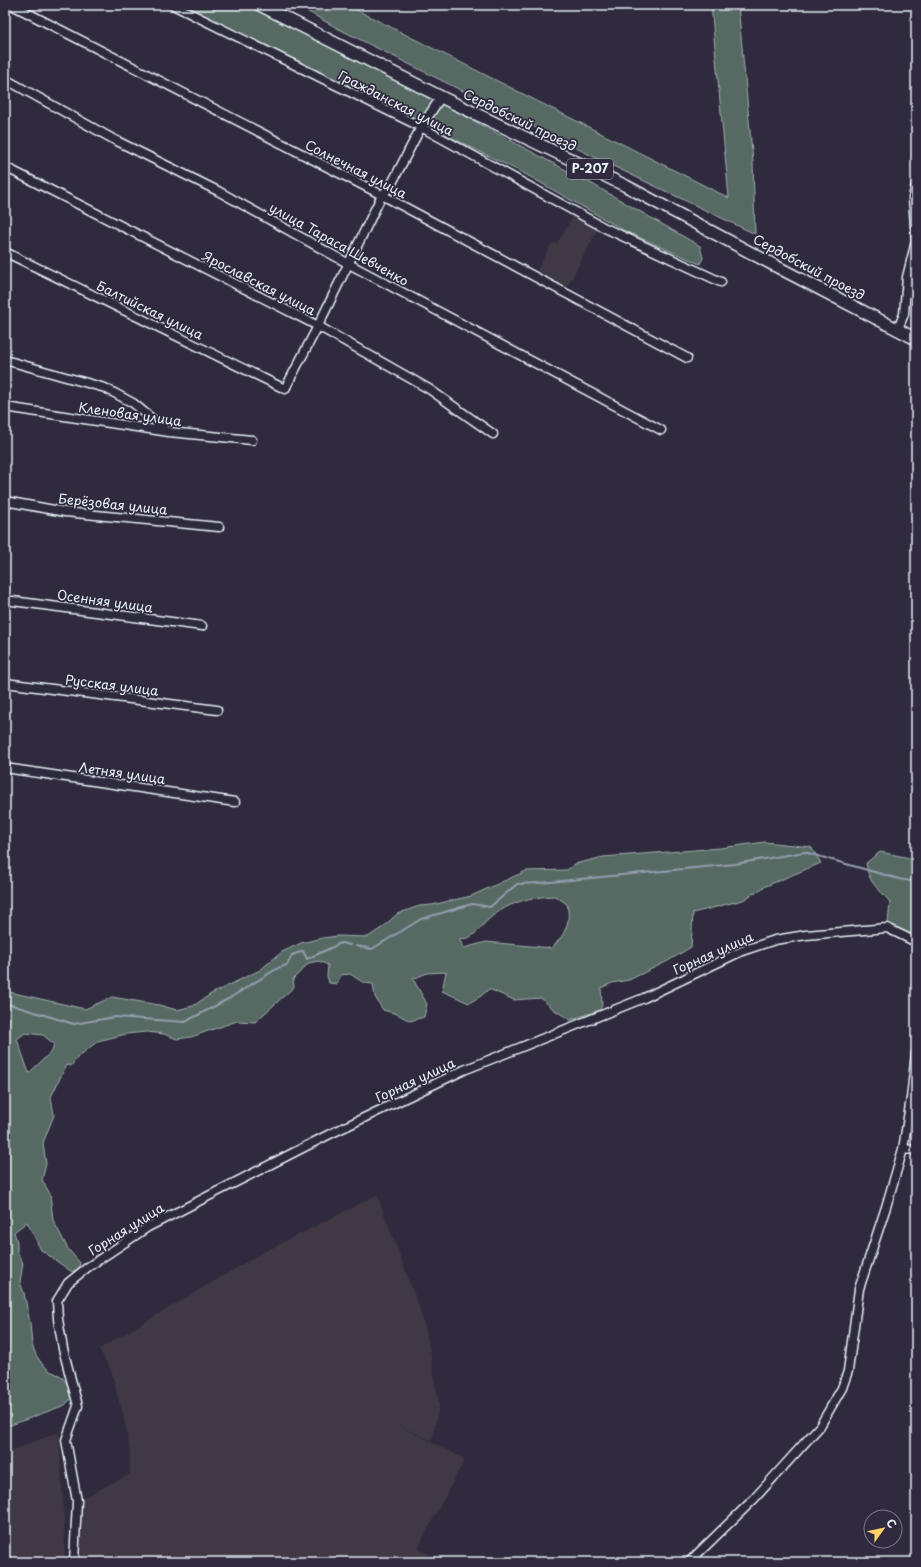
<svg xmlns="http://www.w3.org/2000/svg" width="921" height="1567" font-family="'Playpen Sans',sans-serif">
<rect width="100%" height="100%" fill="#2f2a3d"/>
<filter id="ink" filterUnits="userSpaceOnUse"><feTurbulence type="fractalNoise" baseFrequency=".025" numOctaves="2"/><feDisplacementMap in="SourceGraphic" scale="8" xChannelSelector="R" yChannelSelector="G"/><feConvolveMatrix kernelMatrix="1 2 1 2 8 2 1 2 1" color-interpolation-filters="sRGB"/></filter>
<g filter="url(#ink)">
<path fill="#403844" d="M573,216L598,229L567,287L537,270L552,243L557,244Z
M377,1195L419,1307L426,1330L439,1405L432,1441L391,1422L465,1459L418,1548L441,1562H74L77,1501L130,1474V1450L123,1412L119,1402L111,1370L99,1349L260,1254Z
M59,1432L64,1522L65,1562H5V1453Z"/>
<path fill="#576a63" stroke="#a0aeae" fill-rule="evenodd" d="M182,5H245L365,63L594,185L700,246L703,258L700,264L627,232L525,174Z
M296,5H347L729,198L711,5H738L753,162L755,234L592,156L337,28Z
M765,842L811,847L821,863L766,886L743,900L693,913L691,947L668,961L629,980L612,983L601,988L602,1005L600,1010L570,1020L553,1009L541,998L514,1000L489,989L481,996L469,1003L442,991L446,972L427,973L413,979L427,1004L424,1017L410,1021L397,1014L383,1010L375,997L373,984L364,983L350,974L341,975L337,984L329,983L327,976L328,965L319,961L309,963L293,979L294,987L255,1022L237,1021L191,1037L177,1039L164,1034L147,1032L126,1034L98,1041L78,1057L71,1066L67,1065L62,1074L51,1097L54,1115L43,1143L46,1164L42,1180L50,1194L53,1220L68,1249L80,1263L79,1268L72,1272L41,1250L27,1222L14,1232L17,1242V1252L23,1263L20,1282L24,1293L30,1323L32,1345L36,1355L42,1364L50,1371L61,1376L66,1382L71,1396L70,1400L65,1405L11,1425H5V991L85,1009L112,997L159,1005L177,1010L193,1006L211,994L260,970L282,952L301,943L322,938L338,936L368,937L383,927L397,914L419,906L432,905L471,896L526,871L567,870L575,864L603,857L720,848ZM555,896L567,904C571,924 565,934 552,948L486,942L464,948L459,939C461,938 465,939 468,938C477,934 482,925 489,919C509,902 529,897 555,896ZM25,1033L43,1035L54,1044L52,1051L29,1073L17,1039Z
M880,852L910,858L916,861V936L888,924L890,902C877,886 869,885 866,863Z"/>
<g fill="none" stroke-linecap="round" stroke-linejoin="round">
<path stroke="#949daf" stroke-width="2" d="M356,946L372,949L421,919L472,904L490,907L517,884L540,883L735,864L804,852L899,879L916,882
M5,1003L74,1024L115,1017L185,1022L228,999L278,968L287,965L292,955L303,951L307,959L341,943L350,945"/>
<g stroke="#e8f1f8" stroke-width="11">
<path id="minor" d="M12,5L382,195L687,358
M173,5L421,127L605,228L721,282
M5,79L113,139L218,191L349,264L661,430
M5,167L318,326L429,389L493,434
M5,252L285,389L318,326L382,195L390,187L421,127L441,97
M898,329L904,314L907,277L916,241L913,198L916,184
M5,360L105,388L133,403L168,432
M5,407L169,432L252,440
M5,501L65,512L219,527
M5,600L202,626
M5,683L217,710
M5,768L235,802
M903,1149L916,1150
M74,1562L77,1501L66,1440L78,1406L63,1349L58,1319L57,1301L68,1283L88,1267L148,1227L328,1135L464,1070L644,998L742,951L775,940L806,935L887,928L916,942
M689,1562L753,1500L820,1426L842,1388L848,1371L859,1289L886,1207L903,1149L911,1098L916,1053"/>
</g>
<g stroke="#e8f1f8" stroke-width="14">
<path id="major" d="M260,5L441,97L626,186L785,271L916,339"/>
</g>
<use href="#minor" stroke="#2f2a3d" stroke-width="8"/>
<use href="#major" stroke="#2f2a3d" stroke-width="11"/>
</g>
</g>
<g text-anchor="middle" stroke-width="3.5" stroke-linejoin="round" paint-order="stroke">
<rect fill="#2f2a3d" stroke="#b0b5c0" stroke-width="1" x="567" y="159" width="46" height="20" rx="3"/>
<g font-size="12" font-weight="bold" fill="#e8f1f8">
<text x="590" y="173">Р-207</text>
</g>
<g font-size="13" fill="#e8f1f8" stroke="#2f2a3d">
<text transform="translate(396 103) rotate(27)" y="5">Гражданская улица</text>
<text transform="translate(520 120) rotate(26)" y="5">Сердобский проезд</text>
<text transform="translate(356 169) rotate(27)" y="5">Солнечная улица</text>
<text transform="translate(339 244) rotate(29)" y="5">улица Тараса Шевченко</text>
<text transform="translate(809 267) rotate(28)" y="5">Сердобский проезд</text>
<text transform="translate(259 283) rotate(27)" y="5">Ярославская улица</text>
<text transform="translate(150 310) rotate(26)" y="5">Балтийская улица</text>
<text transform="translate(130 414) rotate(8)" y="5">Кленовая улица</text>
<text transform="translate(113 504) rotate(6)" y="5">Берёзовая улица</text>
<text transform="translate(105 601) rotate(8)" y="5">Осенняя улица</text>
<text transform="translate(112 685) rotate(7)" y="5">Русская улица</text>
<text transform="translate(122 773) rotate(8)" y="5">Летняя улица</text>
<text transform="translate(713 953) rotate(-24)" y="5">Горная улица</text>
<text transform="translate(415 1080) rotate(-25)" y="5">Горная улица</text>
<text transform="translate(126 1229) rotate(-32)" y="5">Горная улица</text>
</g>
</g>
<rect width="921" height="1567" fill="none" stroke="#2f2a3d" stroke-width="20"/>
<rect x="10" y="10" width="901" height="1547" fill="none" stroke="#e8f1f8" stroke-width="1.5" filter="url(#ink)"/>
<g transform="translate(883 1529) rotate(57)"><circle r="19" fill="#2f2a3d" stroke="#797a88"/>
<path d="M0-3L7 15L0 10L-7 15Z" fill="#ffd166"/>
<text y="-6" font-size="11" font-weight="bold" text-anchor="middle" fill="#e8f1f8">С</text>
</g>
</svg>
